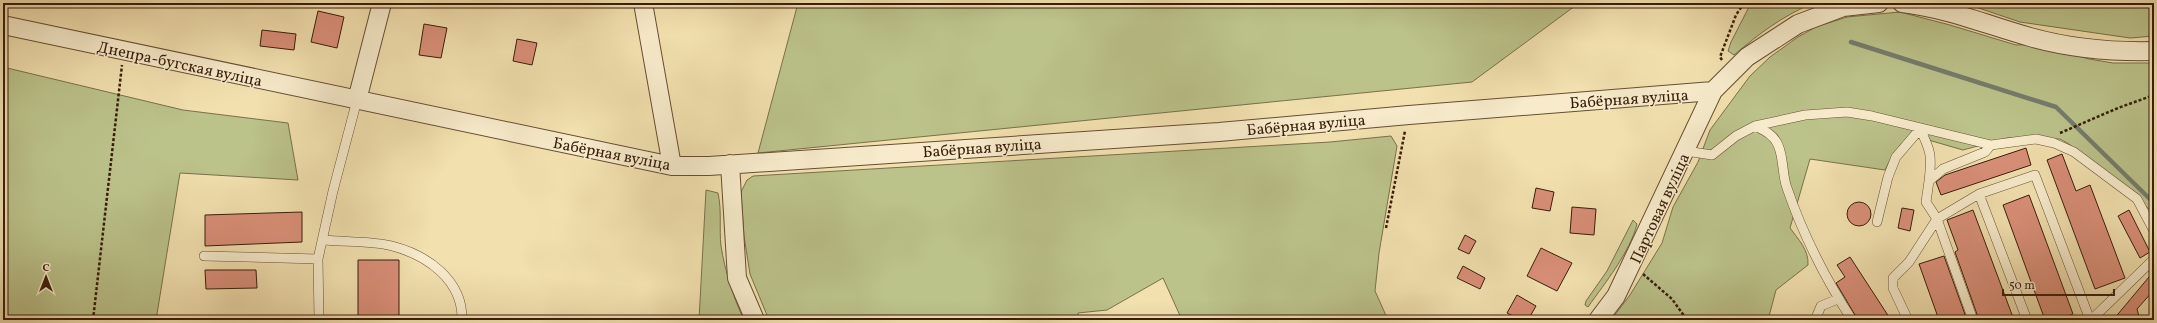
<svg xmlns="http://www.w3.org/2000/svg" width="2157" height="323" font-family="Vollkorn,serif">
<rect width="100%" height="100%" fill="#f2e0af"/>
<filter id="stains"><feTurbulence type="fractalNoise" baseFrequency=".005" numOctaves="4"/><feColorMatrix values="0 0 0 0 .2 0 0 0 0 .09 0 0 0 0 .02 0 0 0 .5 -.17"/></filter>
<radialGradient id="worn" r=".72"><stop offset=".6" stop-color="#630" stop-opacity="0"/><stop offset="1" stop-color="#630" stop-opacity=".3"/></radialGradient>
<path fill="#bbc28a" stroke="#7a704a" d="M798,3H1579L1472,82L758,153Z
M1751,3H1813C1781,17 1760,33 1734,55L1728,51L1731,42Z
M1964,3H2154V36L2130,38L2020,22Z
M1900,12L1950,25L2016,45L2038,44L2089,59L2113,63H2154V213L2069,144L2060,139L2007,138L1963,150L1918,137L1901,144L1891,158L1885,170L1810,159L1790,228C1798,239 1809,250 1808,265L1776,290L1768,320H1611L1630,295L1662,243L1673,207L1698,162L1710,130L1750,76L1770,57L1798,37L1816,27L1847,17Z
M3,67L183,110L288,123L298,180L180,173L156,320H3Z
M1391,136L1397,146L1379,253L1375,291L1388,320H1182L1163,278L1107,310L1078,313V320H769L750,274L744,236L741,192L747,180L753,176L1330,142Z
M706,190L718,193C722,211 719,228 721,246C725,271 733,297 744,320H699Z
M1633,220L1637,224C1630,252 1605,283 1588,307L1585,305L1586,301L1607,271Z"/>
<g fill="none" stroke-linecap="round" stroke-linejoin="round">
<path stroke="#747d6b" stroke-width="4.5" d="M1851,42L2056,107L2154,203"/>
</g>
<path fill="#d98f78" stroke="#391d0a" d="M318,11L344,17L337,48L311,42Z
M424,24L447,28L441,58L419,55Z
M262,30L296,34L294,50L260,46Z
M517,39L537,43L532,65L513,61Z
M2026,148L2031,165L1941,195L1936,182L1945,175Z
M2062,154L2076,191L2090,185L2125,278L2095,289L2047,160Z
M1536,188L1554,192L1550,211L1532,208Z
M2029,195L2073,314L2057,320H2045L2003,205Z
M1847 214a12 12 0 1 1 24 0a12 12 0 1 1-24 0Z
M1572,207L1596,209L1594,235L1570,233Z
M1902,208L1914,210L1910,231L1898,228Z
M1973,210L2014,320H1979L1955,252L1958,250L1947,220Z
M2129,210L2150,252L2140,258L2118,216Z
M302,212V242L205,246V215Z
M1465,235L1476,241L1469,254L1458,249Z
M1541,248L1572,263L1557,291L1527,276Z
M1944,256L1967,320H1939L1919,264Z
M1850,257L1891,320H1858L1836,283L1845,277L1837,265Z
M358,260H399V320H358Z
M1463,266L1485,278L1480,289L1457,278Z
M205,270H256L257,288L206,289Z
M2154,271V290L2137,309L2140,320H2113Z
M1517,295L1536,306L1528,320H1521L1507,313Z"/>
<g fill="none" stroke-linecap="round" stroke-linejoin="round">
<g stroke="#674e33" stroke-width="10">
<path id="service" d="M1755,126C1765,131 1774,135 1778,145C1784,158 1782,175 1787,188C1803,235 1825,278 1852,320
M1686,151L1712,155L1736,136L1755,126L1805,115L1847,112L1872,116L1991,145L2036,139L2054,143L2074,152L2137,199L2154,231
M1877,222L1888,177L1896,157L1920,129C1931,151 1932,156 1929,181
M324,240C343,242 374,241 392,246C427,255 463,280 462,320
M204,256L318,259
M319,320L318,259L333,191L357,100
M1815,320L1821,306L1838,299
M1908,320L1893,288V278L1909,262L1937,219L1926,202L1929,181L1943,169L1985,152L1991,145
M1973,320L1937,219L1979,194
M2027,320L1979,194L2035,175L2090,320
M2091,320L2154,259"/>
</g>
<g stroke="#674e33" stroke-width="20">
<path id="minor" d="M643,3L672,166
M1902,3C1946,8 1988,25 2030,37C2069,48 2113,52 2154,51
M3,25L672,166H709L1219,132L1409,115L1713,91
M357,100L382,3
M730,164L737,278L755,320
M1598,320L1616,296L1713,91L1747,57L1798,24L1843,7L1879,3"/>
</g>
<path stroke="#391d0a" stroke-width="2.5" stroke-dasharray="3 2" stroke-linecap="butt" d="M1722,60L1720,57L1736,15L1744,3
M2060,133L2118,108L2154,95
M1386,228L1405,131
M1643,274L1672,299L1687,320
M93,320L122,65"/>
<use href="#service" stroke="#f7ebcb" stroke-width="9"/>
<use href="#minor" stroke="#f7ebcb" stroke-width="18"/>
</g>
<g text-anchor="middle" stroke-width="3" stroke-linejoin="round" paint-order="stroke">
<g font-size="16" fill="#391d0a" stroke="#f7ebcb">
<text transform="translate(180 63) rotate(12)" y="6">Днепра-бугская вуліца</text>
<text transform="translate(1629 98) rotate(-4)" y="6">Бабёрная вуліца</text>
<text transform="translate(1306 124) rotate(-5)" y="6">Бабёрная вуліца</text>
<text transform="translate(982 147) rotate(-4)" y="6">Бабёрная вуліца</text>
<text transform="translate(612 153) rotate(11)" y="6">Бабёрная вуліца</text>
<text transform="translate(1659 208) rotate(-65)" y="6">Партовая вуліца</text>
</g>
</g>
<rect width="2157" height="323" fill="none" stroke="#f2e0af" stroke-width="16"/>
<rect x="4" y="4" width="2149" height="315" fill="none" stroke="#391d0a" stroke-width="2"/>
<rect x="8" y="8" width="2141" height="307" fill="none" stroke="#391d0a"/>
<g transform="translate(46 277)" stroke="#f7ebcb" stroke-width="3" paint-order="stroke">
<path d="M0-3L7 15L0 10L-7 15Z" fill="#391d0a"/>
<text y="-6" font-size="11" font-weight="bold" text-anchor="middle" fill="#391d0a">С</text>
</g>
<path d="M2003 289v6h111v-6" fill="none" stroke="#391d0a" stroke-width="2"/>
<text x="2009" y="289" font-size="12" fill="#391d0a" stroke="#f7ebcb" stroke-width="3" paint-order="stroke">50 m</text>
<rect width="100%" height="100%" filter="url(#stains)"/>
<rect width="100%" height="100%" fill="url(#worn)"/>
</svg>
